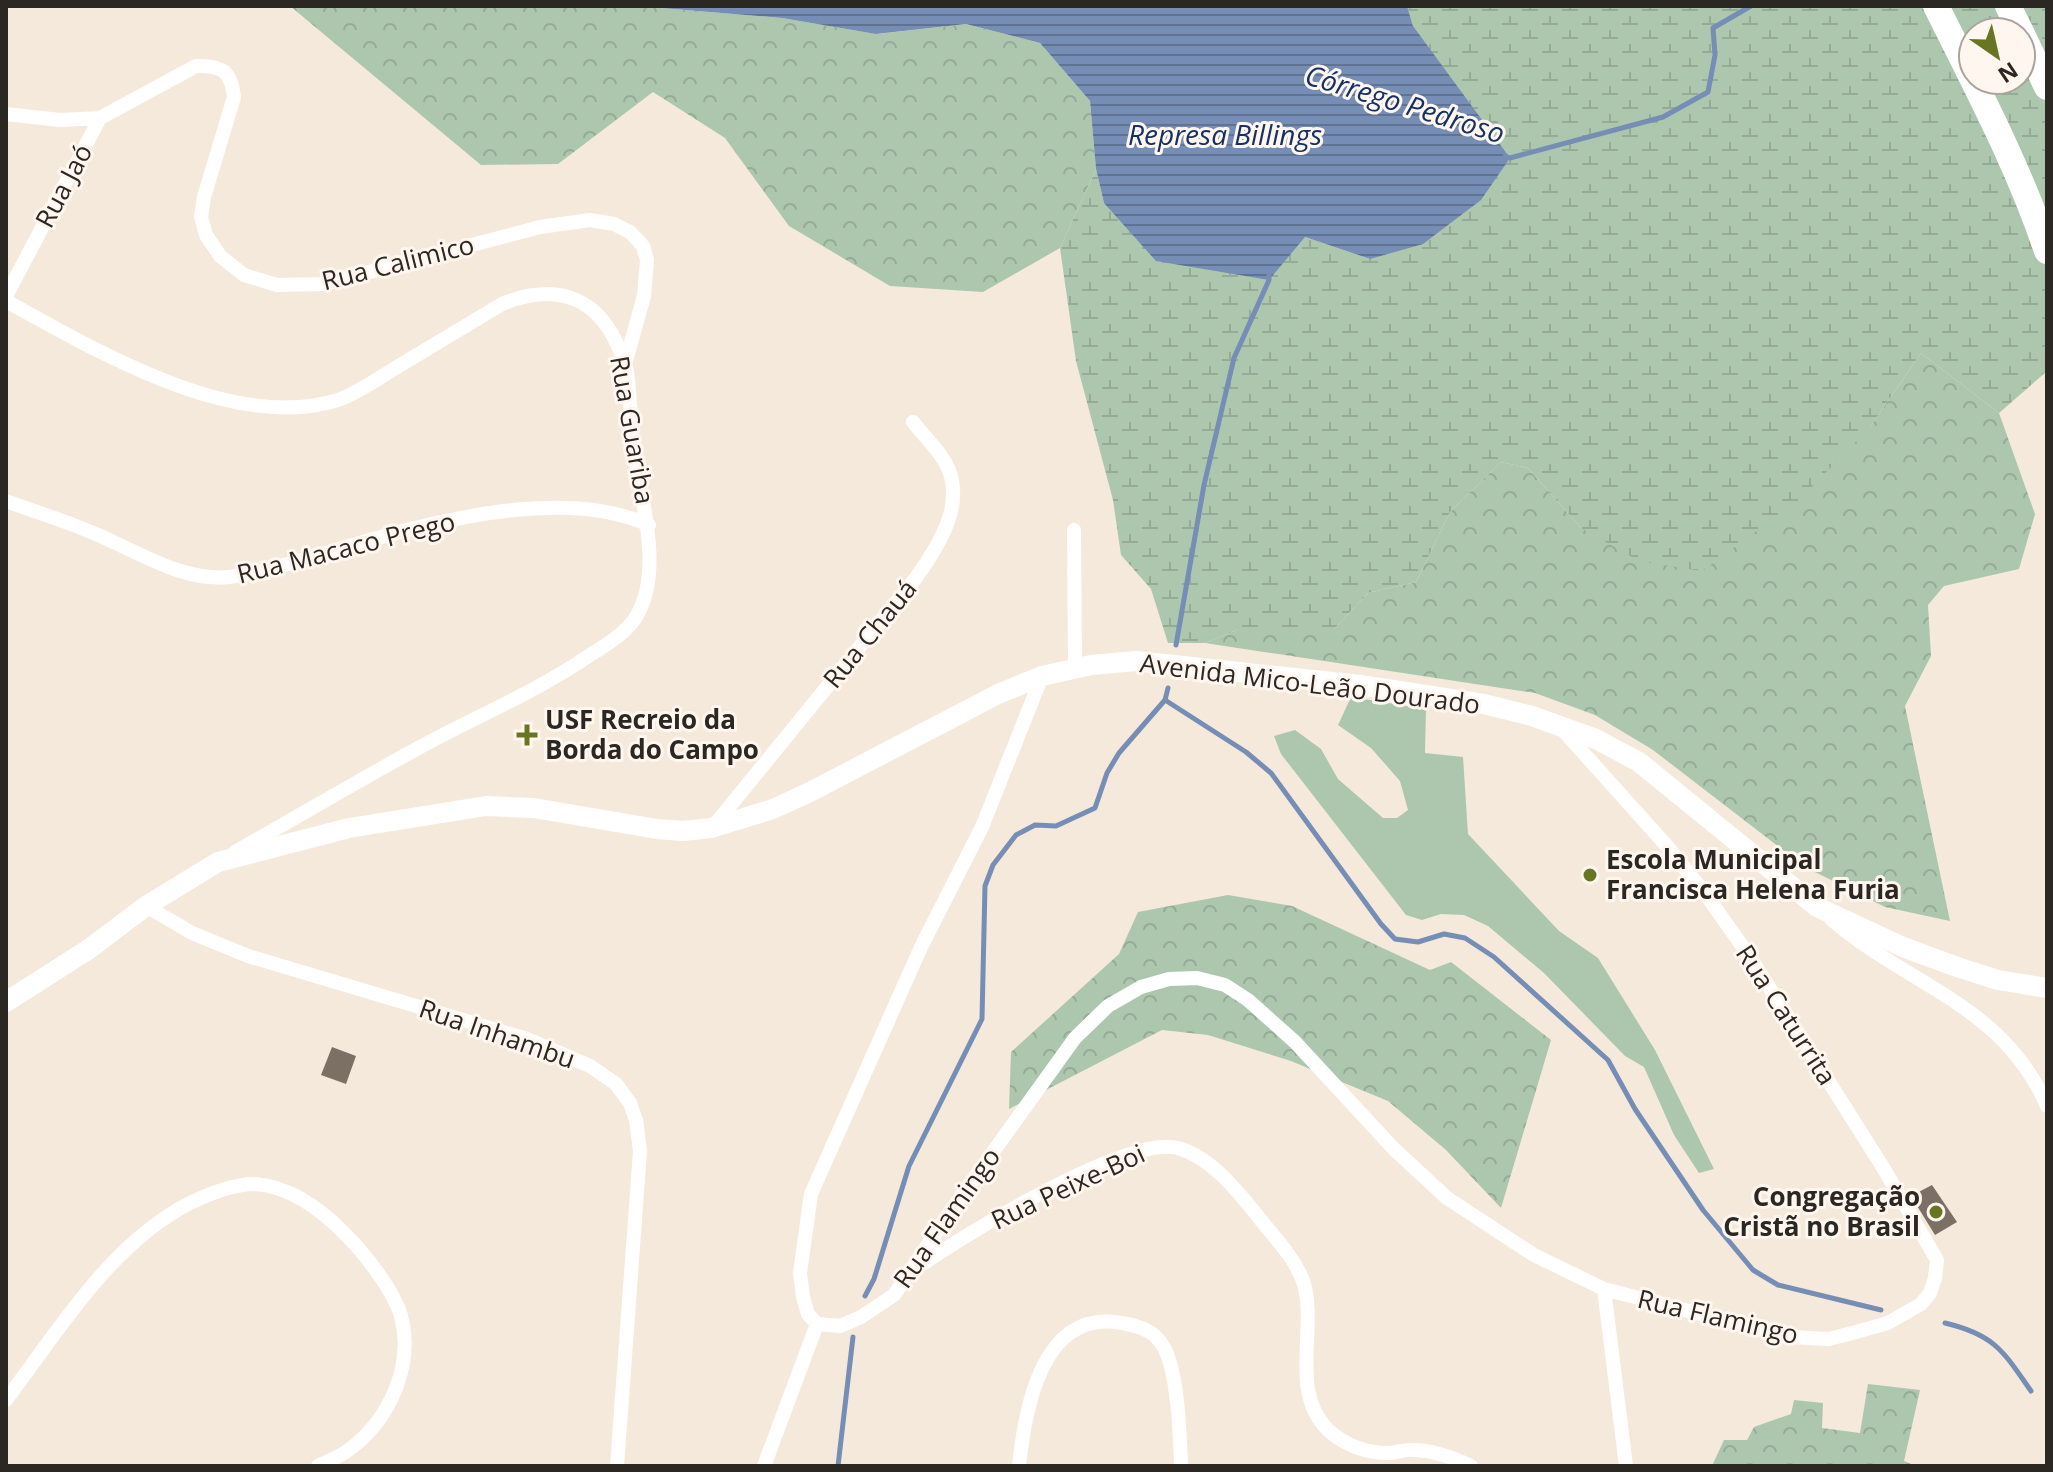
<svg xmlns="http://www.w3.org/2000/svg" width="2053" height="1472" font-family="'Open Sans',sans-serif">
<defs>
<pattern id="forest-crowns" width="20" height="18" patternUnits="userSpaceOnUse" patternTransform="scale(2)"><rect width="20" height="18" fill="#adc7af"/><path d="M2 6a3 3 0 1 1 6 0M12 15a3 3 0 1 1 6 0" fill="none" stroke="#95ab96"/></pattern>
<pattern id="wetland-marsh" width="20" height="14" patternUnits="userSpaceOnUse" patternTransform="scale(2)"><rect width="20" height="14" fill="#adc7af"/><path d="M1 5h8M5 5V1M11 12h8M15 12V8" fill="none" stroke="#95ab96"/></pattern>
<pattern id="water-rules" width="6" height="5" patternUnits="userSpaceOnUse" patternTransform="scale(2)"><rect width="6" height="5" fill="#768db5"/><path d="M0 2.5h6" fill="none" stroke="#617393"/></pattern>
</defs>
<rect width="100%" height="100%" fill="#f5e9db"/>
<path fill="#adc7af" d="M1351,697L1426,709L1425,753L1463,757L1468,834L1559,931L1598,958L1655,1050L1714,1169L1699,1173L1674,1135L1644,1067L1625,1056L1544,973L1488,926L1464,915L1441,914L1422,920L1406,915L1281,754L1274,736L1295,730L1321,749L1338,779L1383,818H1397L1408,810L1400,781L1371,748L1338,725Z"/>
<path fill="url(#forest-crowns)" d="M290,6H637L782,18L877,34L966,24L1040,43L1090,101L1096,169L1060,248L983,292L890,286L789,226L725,138L653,92L558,164L481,165Z
M1921,353L1999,413L2035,514L2019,569L1944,586L1928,605L1931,656L1905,706L1950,921L1885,907L1805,867L1653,750L1595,715L1535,693L1205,643L1239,629H1334L1368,593L1416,582L1450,512L1501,462L1528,468L1581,528L1870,427Z
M1228,895L1292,906L1430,970L1451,962L1551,1040L1501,1208L1446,1150L1388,1101L1291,1061L1208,1035L1162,1030L1009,1109L1011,1052L1119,954L1138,912Z
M1868,1384L1920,1390L1904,1461L1916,1466H1712L1724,1440H1747L1754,1427L1791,1414L1794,1400L1823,1403L1822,1428L1860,1433Z"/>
<path fill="url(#wetland-marsh)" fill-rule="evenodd" d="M1407,6H2047V371L1999,413L1921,353L1870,427L1800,499L1702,571L1639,561L1581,528L1528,468L1501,462L1450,512L1416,582L1368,593L1334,629H1239L1205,643H1168L1151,589L1121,555L1113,500L1076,361L1060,248L1096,169L1104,203L1305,237L1370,259L1413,26ZM1973,32H2021V80H1973Z"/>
<path fill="url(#water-rules)" d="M637,6H1407L1413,26L1510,158L1481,200L1423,244L1370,259L1305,237L1269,280L1156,261L1104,203L1096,169L1090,101L1040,43L966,24L876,34L782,18Z"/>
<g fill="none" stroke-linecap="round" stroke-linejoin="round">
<path stroke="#768db5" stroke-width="5" d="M1505,156L1510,158L1663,117L1708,92L1715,55L1713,28L1751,6
M1176,645L1204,485L1234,358L1269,280V275
M1165,700L1246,752L1271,773L1381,924L1395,939L1418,942L1444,934L1465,938L1494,957L1608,1060L1635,1109L1703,1210L1753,1270L1778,1285L1881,1310
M865,1296L874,1279L909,1166L982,1019L985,886L993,865L1016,835L1035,825L1056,826L1095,808L1107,773L1119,753L1165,700L1168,688
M1945,1323C1995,1335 2003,1351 2031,1391
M838,1466L853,1337"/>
</g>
<path fill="#7c6f64" d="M332,1047L356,1056L346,1084L321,1075Z
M1932,1185L1957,1222L1935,1235L1911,1196Z"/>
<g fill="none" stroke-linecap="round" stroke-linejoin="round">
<path stroke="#fff" stroke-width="14" d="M6,114L60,120L100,118L196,66C222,65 231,71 234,97L204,197L201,217L206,235L220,256L244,275L277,285L324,284L540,227L590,220L614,224L630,232L643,246L647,260L644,296L625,364
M6,296L100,118
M6,301C96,350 232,433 338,400C358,393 379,378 397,367C432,346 467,325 502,304C551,284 594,293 617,344C620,351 624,359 626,366C631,394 630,423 634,451C641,499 664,572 636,617C625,634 606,645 590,655C536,692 477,716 420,747C358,781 297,817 235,852
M6,501C33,511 60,519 86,530C131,547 179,582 229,577C262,573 297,561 329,552C420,525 560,484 649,525
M1074,530L1075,669
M1042,676L982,827L921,947L811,1194L800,1273L803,1297L808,1314L817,1324L840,1326L861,1317L894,1295L954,1206L1075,1038L1108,1006L1141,987L1169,979L1197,978L1225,985L1248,1000L1295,1042L1394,1149L1447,1198L1534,1255L1604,1289L1789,1337L1829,1339L1856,1332L1888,1323L1921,1304L1930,1293L1935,1278L1937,1260L1884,1169L1752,960L1704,892L1666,845L1561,728
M712,828L915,579C938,547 968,502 945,462C937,448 923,435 913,422
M146,906L192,933L248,956L527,1039L590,1066L616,1084L630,1103L636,1120L640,1151L617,1466
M1831,919C1908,986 2003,1004 2047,1106
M917,1268C960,1237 1129,1134 1178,1148C1210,1157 1236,1189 1256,1214C1272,1235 1296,1258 1304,1284C1317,1331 1289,1391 1328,1430C1346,1446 1365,1453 1389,1453C1397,1453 1405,1449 1413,1450C1432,1450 1454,1458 1471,1466
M1604,1289L1626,1466
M6,1400C59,1330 110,1244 190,1203C209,1194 233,1184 254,1184C291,1186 323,1211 347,1236C365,1254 394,1291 401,1316C414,1365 390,1419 350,1449C341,1456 329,1461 318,1466
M764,1466L817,1324
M1019,1466C1025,1408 1042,1308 1122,1323C1138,1326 1154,1330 1163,1346C1178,1370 1180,1436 1181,1466"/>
<path stroke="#fff" stroke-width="20" d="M6,1002L89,949L146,906L218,862L349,828L486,806L534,808L657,829L683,831L711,828L773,809L810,792L998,694L1042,676L1091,665L1136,661L1360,685L1484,704L1532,716L1596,739L1639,762L1817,907L1903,947L1957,967L1998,980L2047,988"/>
<path stroke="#fff" stroke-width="26" d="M1936,6C1976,86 2019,167 2047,251
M2008,6L2021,32
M2021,32L2047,87"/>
</g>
<g fill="#687623" stroke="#fff7ef" stroke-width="3">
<path d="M523 723h8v8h8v8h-8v8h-8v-8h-8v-8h8z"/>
<circle cx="1590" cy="875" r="8"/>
<circle cx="1936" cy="1212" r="8"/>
</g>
<g text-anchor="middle" stroke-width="6" stroke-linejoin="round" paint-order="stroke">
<g font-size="26" fill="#2b2722" stroke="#fff7ef">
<text transform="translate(64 186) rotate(-62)" y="9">Rua Jaó</text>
<text transform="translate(398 263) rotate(-14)" y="9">Rua Calimico</text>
<text transform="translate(632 430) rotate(80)" y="9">Rua Guariba</text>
<text transform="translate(346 548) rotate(-14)" y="9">Rua Macaco Prego</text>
<text transform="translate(870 634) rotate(-51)" y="9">Rua Chauá</text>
<text transform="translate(1310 684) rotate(7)" y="9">Avenida Mico-Leão Dourado</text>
<text transform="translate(1786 1015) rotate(57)" y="9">Rua Caturrita</text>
<text transform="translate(497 1034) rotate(19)" y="9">Rua Inhambu</text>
<text transform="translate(1068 1187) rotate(-25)" y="9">Rua Peixe-Boi</text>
<text transform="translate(947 1218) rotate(-55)" y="9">Rua Flamingo</text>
<text transform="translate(1718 1317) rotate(13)" y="9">Rua Flamingo</text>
</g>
<g font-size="26" font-weight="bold" fill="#2b2722" stroke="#fff7ef" text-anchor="start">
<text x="545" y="729">USF Recreio da<tspan x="545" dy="30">Borda do Campo</tspan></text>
<text x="1606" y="869">Escola Municipal<tspan x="1606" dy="30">Francisca Helena Furia</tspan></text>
<text x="1920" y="1206" text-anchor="end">Congregação<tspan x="1920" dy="30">Cristã no Brasil</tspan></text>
</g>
<g font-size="28" font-style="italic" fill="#153264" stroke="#fff7ef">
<text transform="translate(1405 104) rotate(17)" y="10">Córrego Pedroso</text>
<text x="1225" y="145">Represa Billings</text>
</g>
</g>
<rect width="2053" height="1472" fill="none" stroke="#2b2722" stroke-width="16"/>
<g transform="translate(1997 56) rotate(146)"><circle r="38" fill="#fff7ef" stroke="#aaa49d" stroke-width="2"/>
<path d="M0-6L14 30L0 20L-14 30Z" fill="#687623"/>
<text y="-12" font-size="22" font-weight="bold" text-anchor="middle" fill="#2b2722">N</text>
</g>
</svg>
